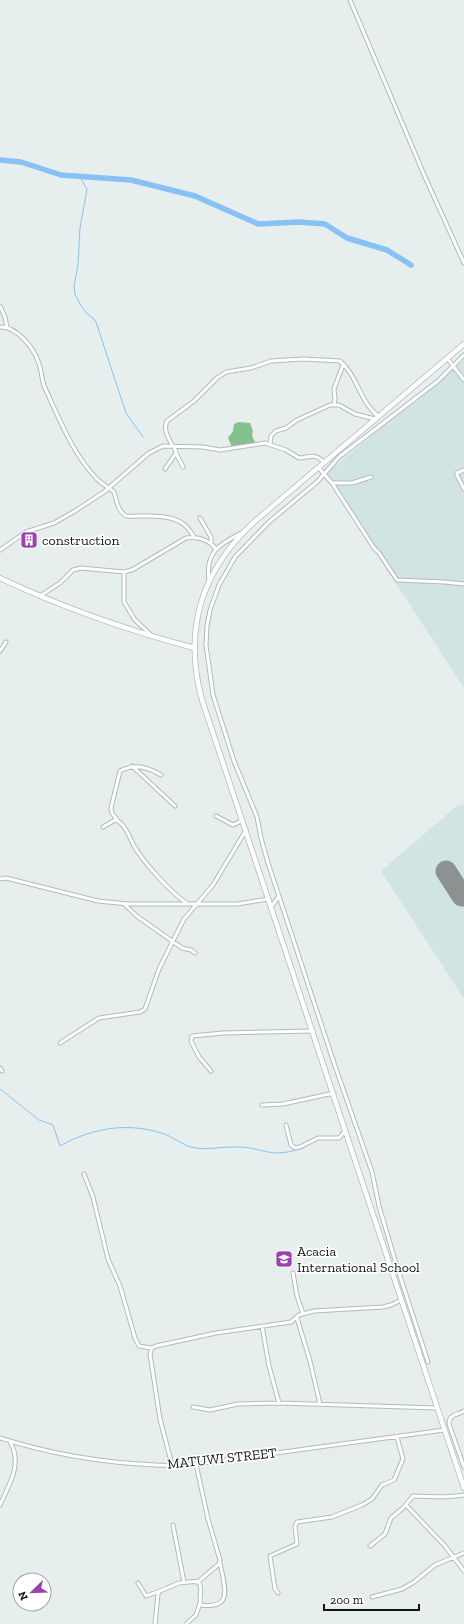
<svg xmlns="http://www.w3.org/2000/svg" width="464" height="1624" font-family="'Zilla Slab',serif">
<rect width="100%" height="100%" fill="#e7eeee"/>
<path fill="#d2e3e3" d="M464,360V688L325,474Z
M464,804V999L381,871L458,805Z"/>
<path fill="#85c18e" d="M239,422L250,423L253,431C251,435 253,439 256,443L232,447L228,438L233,431L234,424Z"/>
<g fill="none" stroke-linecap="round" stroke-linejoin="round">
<path stroke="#88c1f6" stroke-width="1" d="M80,177L87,189L80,228L78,264L74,286L75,294L80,304L87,314L93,318L96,322L126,413L143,437
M0,1089L39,1120L53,1125L60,1146C93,1127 133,1121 169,1136C176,1139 183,1145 191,1147C206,1151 223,1146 239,1147C252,1147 263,1152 276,1153C285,1153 294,1151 303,1148"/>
<path stroke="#88c1f6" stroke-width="5.5" d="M0,160L21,162L61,175L131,180L195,196L258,224L299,222L325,224L347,238L387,250L411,265"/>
<path stroke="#8c9292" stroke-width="21" d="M446,871L462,896"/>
<g stroke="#b3baba" stroke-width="5">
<path id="street" d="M350,0L425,177L464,263
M0,306L5,317L7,328
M0,327C16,326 33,347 38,361C42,370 41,379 45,388C60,420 72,453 97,479C102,484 108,487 114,492C117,501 117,510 126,516C142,517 168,513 182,523C187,526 191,532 194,537
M447,358L464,380
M334,404L335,399L334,389L343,365
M270,444L271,436L276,431L286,428L297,420L330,405H339L355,414L375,419
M172,445C168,437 163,429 167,421L194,401L217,378L226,372L251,368L271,361L303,359L340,361C357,375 360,402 378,416
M174,446L176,453L183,467
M318,467L332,483L374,548L379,553L397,580L445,582L464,584
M165,469L176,453
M464,470L457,473V475L464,489
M332,483H352L371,477
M200,518L211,537V543
M0,550L26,532L54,523L75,511L104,492L149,453L163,446L203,447L220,450L265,443L286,450L299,458C311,457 314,453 324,462
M124,572V602L135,620L150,634
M209,581C205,553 218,545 241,533
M40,596L60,583L73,570L81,568L124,572L132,570L186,538C198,536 209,540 216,549
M0,651L6,642
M132,766L175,806
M216,816L233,825L243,820
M118,821L112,813L111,808L120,771C135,763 147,767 161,775
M103,827L115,820C124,822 129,836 133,844C142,861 172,894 188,904
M0,879L6,878L98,901L128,904H237L269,899
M124,904L138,917L182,948L191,950L195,953
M271,907L279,896
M60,1043L99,1018L140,1012L145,1009L159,969L184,919L213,885L246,830
M0,1068L2,1071
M211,1071L199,1057L191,1041L192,1036L223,1033L313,1031
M262,1105L283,1104L334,1093
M286,1125L291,1145L295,1148L300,1147L318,1138H339L345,1131
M84,1174L93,1197L108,1259L120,1286L135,1338L139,1346L152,1348
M293,1273L297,1296L303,1314
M297,1318L310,1361L320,1404
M262,1326L269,1366L279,1403
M428,1362L397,1267L379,1206L372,1172L335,1066L268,863L261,838L257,817L234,761L213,695L206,645L207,626L210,610L219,585L235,557L269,522L317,482L339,457L438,381L464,355
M193,1407L210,1410L238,1404L279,1403L437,1408
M464,1411C457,1415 449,1414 449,1424L464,1467
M0,1438C50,1454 104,1463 156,1465C170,1466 183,1464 196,1464L444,1430
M172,1465L160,1419L150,1354L152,1348L156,1346L216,1333L291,1322L299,1315L314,1311L383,1307L391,1305L401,1300
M0,1505C9,1485 23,1463 10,1442
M406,1505L445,1546L464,1571
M173,1525L184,1582
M370,1546L385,1534L391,1518L403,1508L413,1496C430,1497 447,1498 464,1495
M196,1582H199C203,1590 198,1597 201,1605C236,1610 223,1583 220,1562
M138,1583L146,1596L160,1591
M278,1593L275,1589L270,1556L297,1544L295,1526L297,1522L332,1517L362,1505L372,1499L382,1485L394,1480L403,1459L397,1437
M372,1597L402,1589L414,1582L435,1565L464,1553
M155,1624L158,1594L160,1591L179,1583L199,1581L219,1564L220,1560L208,1519L196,1464
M186,1624L196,1615L200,1603"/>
</g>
<g stroke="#b3baba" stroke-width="6">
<path id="secondary" d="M464,344L254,522C201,571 183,630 202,700L464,1488
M0,578C63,608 127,630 194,648"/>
</g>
<use href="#street" stroke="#fff" stroke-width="3"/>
<use href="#secondary" stroke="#fff" stroke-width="4.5"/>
</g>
<defs>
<g id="building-square" transform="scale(0.9)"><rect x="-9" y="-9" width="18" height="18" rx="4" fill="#9c42ae" stroke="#fff"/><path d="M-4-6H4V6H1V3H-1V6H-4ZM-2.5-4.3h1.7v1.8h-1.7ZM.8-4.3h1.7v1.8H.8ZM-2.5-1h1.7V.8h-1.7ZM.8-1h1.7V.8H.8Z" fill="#fff"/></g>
<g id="school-square" transform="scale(0.9)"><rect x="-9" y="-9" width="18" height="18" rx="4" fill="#9c42ae" stroke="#fff"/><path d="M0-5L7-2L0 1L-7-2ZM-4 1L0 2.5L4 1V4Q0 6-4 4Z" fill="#fff"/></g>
</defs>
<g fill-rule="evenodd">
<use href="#building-square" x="29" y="540"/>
<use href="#school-square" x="284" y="1259"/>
</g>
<g text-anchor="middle" stroke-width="3.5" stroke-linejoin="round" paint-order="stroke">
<g font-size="14" fill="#121515" stroke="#fff" text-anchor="start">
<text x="42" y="545">construction</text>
<text x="297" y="1256">Acacia<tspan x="297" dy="16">International School</tspan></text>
</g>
<g font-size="14" fill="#121515" stroke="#fff">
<text transform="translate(222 1458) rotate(-6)" y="5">MATUWI STREET</text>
</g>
</g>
<g transform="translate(32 1592) rotate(247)"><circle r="19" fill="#ffffff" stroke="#a0a1a1"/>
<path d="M0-3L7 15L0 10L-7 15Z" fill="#9c42ae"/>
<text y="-6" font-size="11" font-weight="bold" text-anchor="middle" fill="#121515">N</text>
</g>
<path d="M324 1604v6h95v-6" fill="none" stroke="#121515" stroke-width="2"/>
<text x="330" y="1604" font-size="12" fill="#121515" stroke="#ffffff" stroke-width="3" paint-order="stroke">200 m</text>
</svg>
